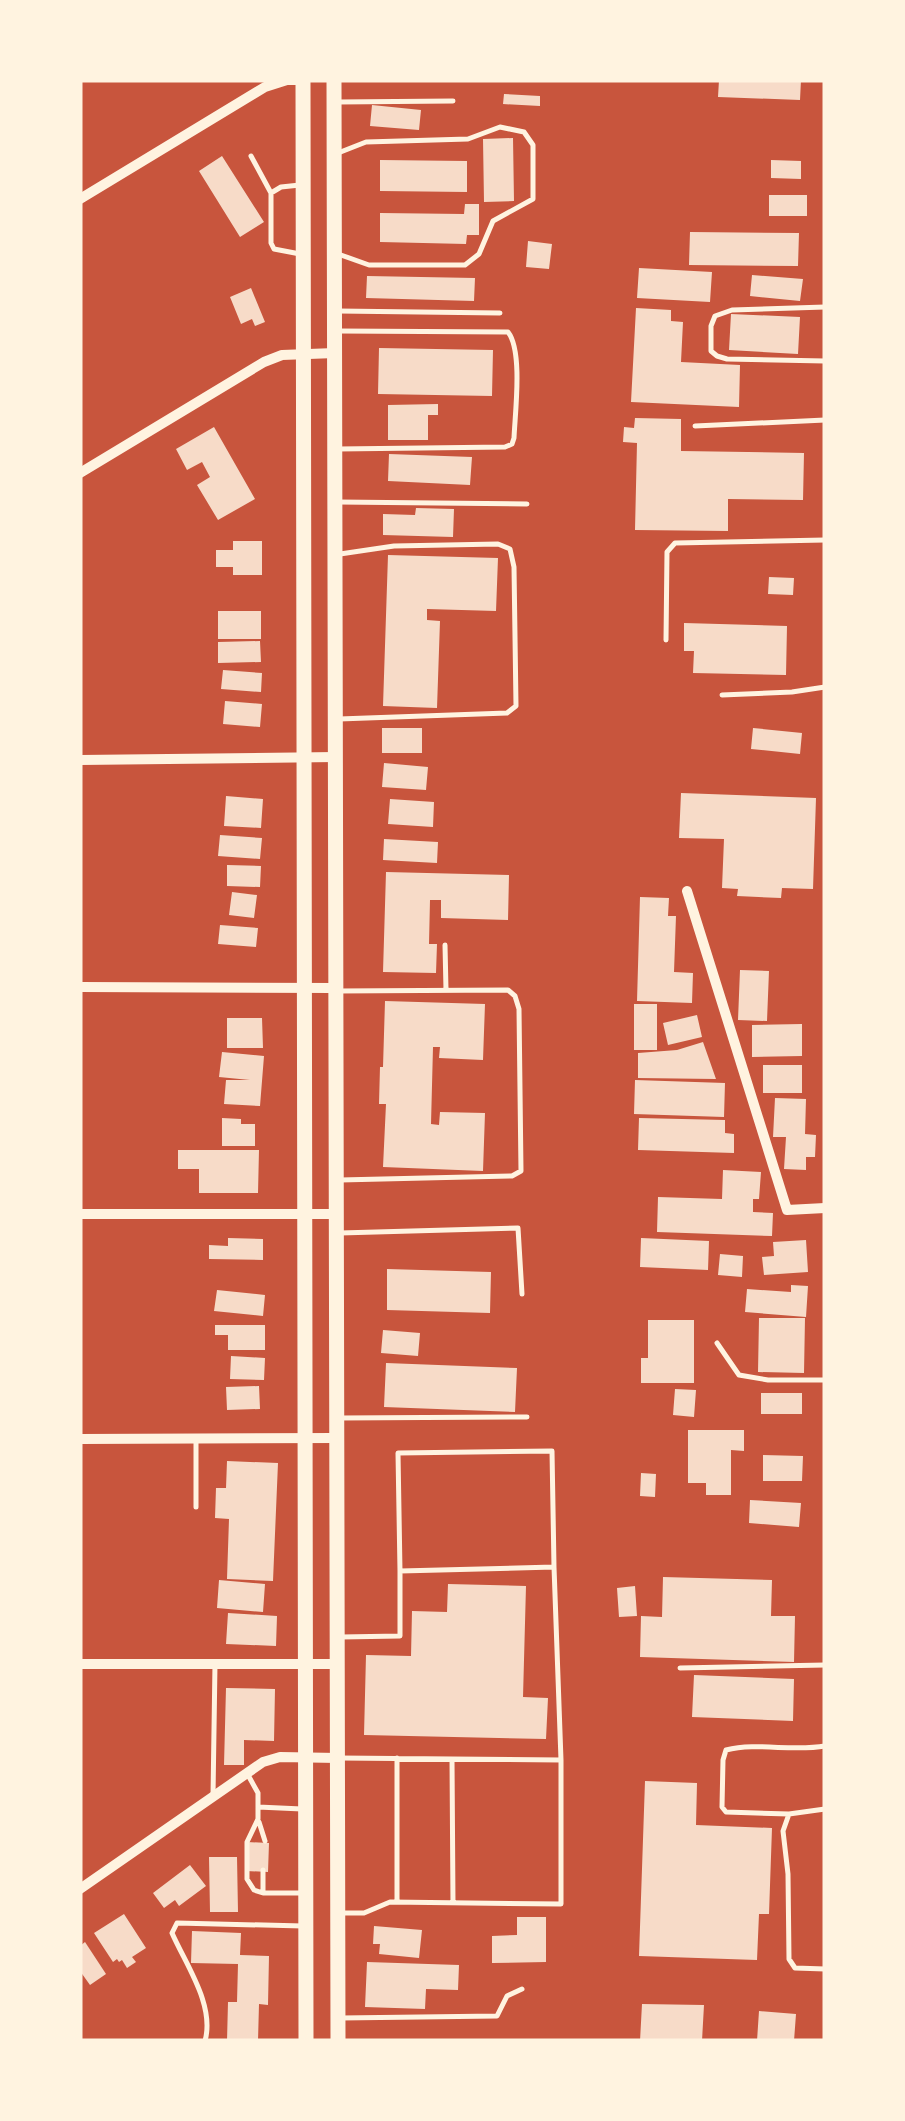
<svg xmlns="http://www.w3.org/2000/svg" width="905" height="2121" font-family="Mulish,sans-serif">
<rect width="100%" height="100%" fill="#c8553d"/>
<path fill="#f7dbc8" d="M719,80H801L800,100L718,97Z
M504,94L540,96V106L503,104Z
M372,105L421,110L419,130L370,126Z
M513,138L514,201L484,202L483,139Z
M222,156L264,222L240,237L199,171Z
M380,160L467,161V192L380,191Z
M771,160L801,161V179L771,178Z
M769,195H807V216H769Z
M465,204H479V235H467L466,244L380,242V213L464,214Z
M690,232L799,233L798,266L689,265Z
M528,241L552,244L549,269L526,267Z
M639,268L712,272L710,302L637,298Z
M752,275L803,279L800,301L750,296Z
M367,276L475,278L474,301L366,298Z
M251,288L265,322L255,326L252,319L241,324L230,297Z
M636,308L671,310V321L683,322L681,362L740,365L739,407L631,402Z
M731,314L800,317L798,354L729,350Z
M379,348L493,350L492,396L378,394Z
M438,404V415H428V440H388V405Z
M635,418L681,419V451L804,453L803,500L728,499V531L635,530L637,443L623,442L624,427L634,428Z
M214,427L255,499L218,520L197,485L210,477L202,462L187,470L176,449Z
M389,454L472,457L470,485L388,481Z
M416,508L454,509L453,537L383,535V514L415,515Z
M233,541H262V575H233V567H216V550H233Z
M388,555L498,558L496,611L427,609V620L440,621L437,708L383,706Z
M769,577L794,578L793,595L768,594Z
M218,611H261V639H218Z
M684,623L787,626L786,675L693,673L694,651H684Z
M260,641L261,662L218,663V642Z
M223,670L262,673L261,692L221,689Z
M225,701L262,704L260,727L223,724Z
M382,728H422V753H382Z
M753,728L802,733L800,754L751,749Z
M384,763L428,767L426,790L382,787Z
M681,793L816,798L813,889L782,888L781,898L737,896L738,889L722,888L724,839L679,838Z
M226,796L263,799L261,828L224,826Z
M390,799L434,802L433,827L388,824Z
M220,835L262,838L260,859L218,856Z
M384,839L438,842L437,863L383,860Z
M227,865L261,866L260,887L227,886Z
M386,872L509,875L508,920L441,918V900H430L429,944H437L436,973L383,972Z
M232,892L257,895L254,918L229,915Z
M640,897L669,898L668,916H676L674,972L693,973L692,1003L637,1001Z
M220,925L258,928L256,947L218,944Z
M740,970L769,971L767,1021L738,1020Z
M385,1001L485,1004L483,1060L439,1058L440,1047H433L431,1124L439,1125L440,1112L485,1113L483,1171L383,1167L386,1104H379L380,1067H383Z
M634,1004H657V1050H634Z
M697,1015L702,1037L668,1045L663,1023Z
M227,1018H262L263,1048H227Z
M802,1024V1056L752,1057V1025Z
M703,1042L716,1079L638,1078V1053L677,1050Z
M222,1052L264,1056L260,1106L224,1104L226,1080H250L219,1077Z
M763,1065H802V1093H763Z
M635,1080L725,1083L724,1117L634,1114Z
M775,1098L806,1099L805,1134L816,1135L815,1157H806V1170L784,1169L786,1137H773Z
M222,1118L241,1119V1124H255V1146H222Z
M639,1118L725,1120V1133L734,1134V1153L638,1150Z
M178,1150H259L258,1193H199V1169H178Z
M723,1170L761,1172L759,1199H753V1212L773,1213L772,1236L657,1232L658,1197L722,1199Z
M228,1238L263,1239V1260L209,1259V1245L228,1246Z
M641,1238L709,1241L708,1270L640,1267Z
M806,1240L808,1272L764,1275L762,1257L774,1256L773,1242Z
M720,1254L743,1256L742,1277L718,1275Z
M387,1269L491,1272L490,1313L387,1310Z
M791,1285L808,1286L806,1317L745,1312L747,1289L791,1292Z
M217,1290L265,1295L263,1316L214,1311Z
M759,1318H805L804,1373L758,1372Z
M648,1320H694V1383H641V1358H648Z
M215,1325H265V1350H228V1335H215Z
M383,1330L420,1333L418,1356L381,1353Z
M231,1356L265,1358L264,1380L230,1379Z
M386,1363L517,1368L515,1412L384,1407Z
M259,1386L260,1409L227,1410L226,1387Z
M675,1389L696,1390L694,1417L673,1415Z
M761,1393H802V1414H761Z
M688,1430H744V1451L731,1450V1495H706V1483H688Z
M763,1455L803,1456L802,1481H763Z
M227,1461L278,1463L273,1581L227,1579L229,1519L215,1518L216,1488H226Z
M641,1473L656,1474L655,1497L640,1496Z
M750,1500L801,1503L799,1527L749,1523Z
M663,1577L772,1580L771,1616H795L794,1662L640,1657L641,1616L662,1617Z
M219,1580L265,1584L263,1612L217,1608Z
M448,1584L526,1586L523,1697L548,1698L546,1739L364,1735L366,1655L411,1656L412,1611L447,1612Z
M635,1586L637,1616L619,1617L617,1588Z
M228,1613L277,1616L276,1646L226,1644Z
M694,1675L794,1679L793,1721L692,1717Z
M226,1688L275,1689L274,1741L244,1740V1765H224Z
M645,1781L697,1783L696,1825L772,1828L769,1914H759L757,1960L639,1956Z
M247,1842L269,1843L268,1872L246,1871Z
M209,1857H237L238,1912H210Z
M190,1865L206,1886L179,1906L175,1900L164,1908L153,1893Z
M124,1914L146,1948L132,1957L136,1962L127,1968L122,1960L119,1962L117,1959L113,1962L94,1933Z
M517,1917H546V1962L492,1963V1936L517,1935Z
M374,1926L422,1930L419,1958L379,1954L380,1944H373Z
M192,1931L241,1933L240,1955L269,1956L268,2005L259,2004L258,2041H227L228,2002H237L238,1964L191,1963Z
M85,1942L106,1974L90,1985L80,1971V1946Z
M367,1962L459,1965L458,1990L426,1989L425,2009L365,2007Z
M642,2004L704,2005L702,2041H640Z
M759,2011L796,2014L794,2041H757Z"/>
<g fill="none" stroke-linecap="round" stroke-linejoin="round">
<path stroke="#fff3e0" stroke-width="5" d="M338,102L453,101
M338,153L366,142L468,139L500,127L524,132L533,145V199L493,221L479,254L465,265H369L338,254
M251,156L271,193
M300,254L274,249L271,243V193L281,187L300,185
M825,307L732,310L715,316L711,326V351L717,356L727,359L825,361
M338,311L500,313
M338,331L508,332C523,351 515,413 514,438L512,444L505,447L338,449
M695,426L825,420
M338,502L527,504
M666,640L667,552L675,543L825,540
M722,695L792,692L825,687
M339,719L507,713L516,706L514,567L510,549L498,544L394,546L340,554
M445,945L446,990
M337,991L508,990L515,996L519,1009L521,1171L512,1176L340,1180
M340,1233L518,1228L522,1294
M717,1343L739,1375L768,1380H825
M340,1418L527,1417
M196,1507V1439
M341,1637L400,1636V1571L554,1567L552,1451L398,1453L400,1571
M680,1668L825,1665
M339,1758L561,1760
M397,1758V1902
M452,1759L453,1903
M248,1775L258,1793V1819L247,1842V1879L254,1890L263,1893H301
M213,1796L215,1664
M258,1807L302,1809
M825,1809L789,1814L783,1831L788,1874L789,1959L795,1968L825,1969
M789,1814L726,1812L722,1807L723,1760L726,1750C758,1742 792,1752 825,1746
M259,1822L265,1841
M263,1892V1870
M339,1913H364L390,1902L561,1904V1760L554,1567
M341,2018L497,2016L507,1996L522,1989
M205,2041C215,2005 186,1965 172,1933L177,1923L303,1926"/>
<path stroke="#fff3e0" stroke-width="10" d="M80,199L265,87L287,80H302
M80,473L264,362L282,355L335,353
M80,760L336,757
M687,891L787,1210L825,1208
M80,987L336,988
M80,1214H337
M80,1439L337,1438
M80,1664H338
M80,1889L263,1762L280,1757L338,1758"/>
<path stroke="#fff3e0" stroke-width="15" d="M303,80L306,2041
M334,80L338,2041"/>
</g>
<rect width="905" height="2121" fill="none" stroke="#fff3e0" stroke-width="165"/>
</svg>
